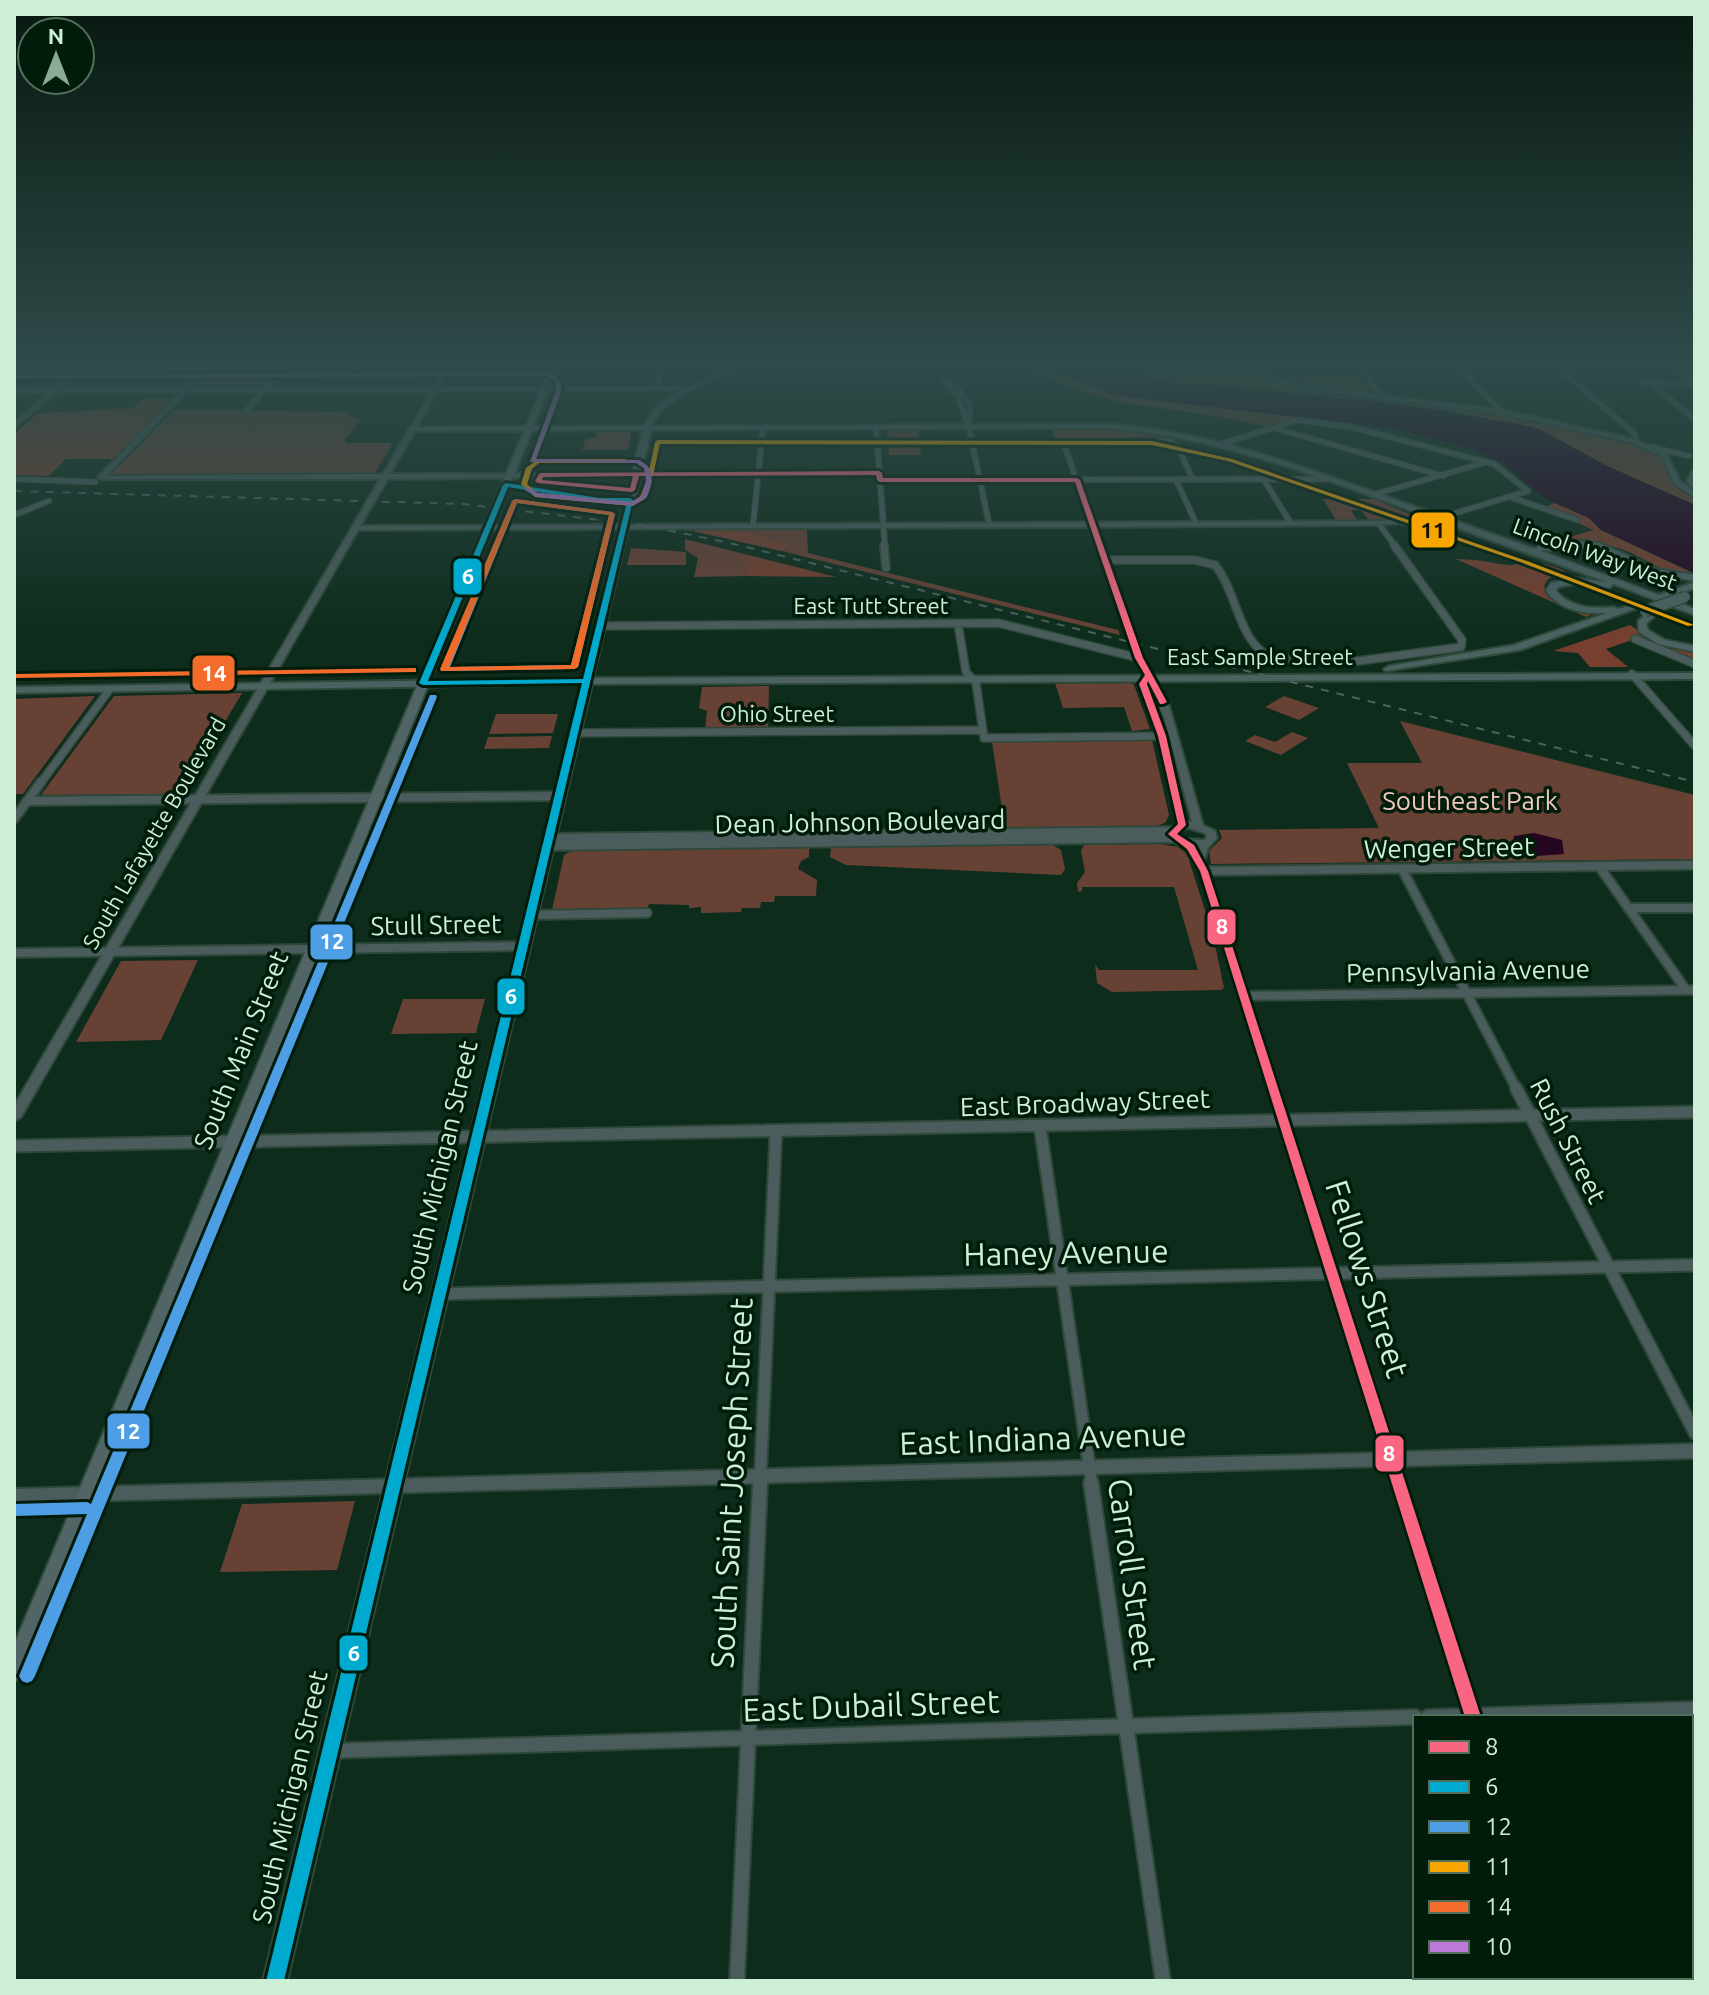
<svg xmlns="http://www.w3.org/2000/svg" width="1709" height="1995" font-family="Ubuntu,sans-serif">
<rect width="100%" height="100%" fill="#0d2c1b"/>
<path fill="#684135" d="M251,363H278L259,386H197L209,374H238Z
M1018,363H1037L1311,416L1272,428L1223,417L1118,402L1057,383Z
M1121,363H1248L1266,379L1296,389C1417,412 1546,405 1660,455L1673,481L1695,497V505L1609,467L1539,429L1445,410L1220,384L1165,382Z
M1358,377L1371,393L1279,379Z
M175,409L340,412L361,420L344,440L347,443H393L375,473L111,474Z
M887,430H918L921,455H889Z
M1052,430H1122L1185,437L1055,439Z
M597,432H631L628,450H582L586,438H595Z
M1323,499H1374L1416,517L1369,520L1361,510H1351L1357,520H1336Z
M807,528L808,553L1118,630L1120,635L782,551L788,548L735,529Z
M685,539L744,554L739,557L750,560L747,576L694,577L698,558L685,550Z
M631,548L686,552V565H627Z
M1130,682L1134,685L1150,729L1132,731L1124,707L1063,708L1055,683Z
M769,686L768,728L705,729L707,711L699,708L702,687Z
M242,693L182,794L41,795L114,696Z
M95,696L23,794H14V699Z
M1284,696L1319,708L1299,720L1265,707Z
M496,714H558L553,733L489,734Z
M1400,721L1695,795V859L1211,864L1209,851L1222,838L1219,830L1379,828L1347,763H1422Z
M1292,732L1308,738L1281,755L1245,741L1255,735L1275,742Z
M552,736L549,748L484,749L488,737Z
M1152,740L1169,815L1165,823L1155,826L1159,828L829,831L1005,829L992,742Z
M1044,843L1049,844L897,846L1053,845L1061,850L1065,869L1061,875L846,865L830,857L831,848L838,845Z
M1160,844L1178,847L1187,854L1213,935L1224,988L1221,990L1112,992L1097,983L1095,964L1099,970H1198L1174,887H1082V891L1078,892L1077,883L1085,872L1081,851L1084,845Z
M809,847V857L801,861L798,869L817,880L816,896H775L774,902H761L760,908H742L741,912L701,913V907L689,908V905L649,904L647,910H552L564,855L571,851Z
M198,960L161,1040L76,1042L121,961Z
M403,999H485L476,1033L391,1034Z
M355,1501L337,1570L220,1572L242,1504Z"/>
<path fill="#773f2f" d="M143,399H172L113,459H66L49,476L14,475V434L38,413L134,408Z
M1554,503L1589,518L1601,530L1695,574C1660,576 1647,557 1618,548C1589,539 1565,546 1536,547L1593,530L1545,507Z
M735,529L789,544V548L781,551L688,530Z
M744,554L836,577L747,576L749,560L738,557Z
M1456,559C1478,559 1490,563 1509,565C1515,566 1515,563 1521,562C1536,561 1551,565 1565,571L1548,579L1544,586L1548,597L1567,607L1596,613L1586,617Z
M1630,625L1657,643L1695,650V660L1635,639L1606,649L1628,667H1590L1578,653L1553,651Z"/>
<path fill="#250622" d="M1035,363H1121L1165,382L1374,401L1519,424L1539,429L1609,467L1695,505V573L1601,530L1589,518L1545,498L1502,462L1472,449L1390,428L1118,396Z
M1534,833L1562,840L1564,854L1537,856L1512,848L1514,836Z"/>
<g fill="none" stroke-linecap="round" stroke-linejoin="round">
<g stroke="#2e493a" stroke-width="7">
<path id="minor-far4" d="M1355,363L1382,396
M1454,363L1502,412
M1553,363L1635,434L1636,441
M1558,367H1672
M1674,368L1695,369
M358,369L362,363
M943,381L957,387L970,405L969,427L989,524
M1641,382L1695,386
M1649,382L1695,419
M947,386L958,397L969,427
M657,387L663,363
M245,412L265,389
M876,427L885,547
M1274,428L1443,476
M1224,443L1298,420L1351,427L1494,464L1528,491L1439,518
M1651,447L1689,456
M636,475L879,473
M14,479L95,482
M880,480L1328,479
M1176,480L1196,523
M1264,480L1290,522
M1372,495L1487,462
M1510,497L1577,520
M14,515L49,501
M1091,523L1063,441H1170L1178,447L1193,480
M1378,523L1396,547
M753,525L763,428"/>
</g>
<g stroke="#2e493a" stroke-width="10">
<path id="minor-far3" d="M884,545L886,568
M1104,560H1194L1215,565C1238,593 1238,643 1272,658L1358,661L1461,647L1462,640L1394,545
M958,624L966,672L976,683L984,738L1167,736
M599,626L998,623L1139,658
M1635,639L1695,664
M1632,674L1695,746
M572,733L983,730
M40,784L110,689"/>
</g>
<g stroke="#2e493a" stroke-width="12">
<path id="minor-far2" d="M28,801L558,796
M14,819L41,782
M548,838L1172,831
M546,846L1175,838
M1599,866L1686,990
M1402,869L1517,1090
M1204,871L1695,865
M1629,908H1695
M530,915L647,913
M14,953L522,946
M1242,996L1695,990"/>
</g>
<g stroke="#2e493a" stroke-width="15">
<path id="minor-far1" d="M1516,1088L1695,1433
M1040,1126L1092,1485
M14,1146L1695,1112
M439,1294L1695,1265
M760,1485L776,1132"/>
</g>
<g stroke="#2e493a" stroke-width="18">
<path id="minor" d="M1091,1483L1163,1981
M1428,1717L1695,1709
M329,1751L1415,1717
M737,1981L760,1483"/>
</g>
<g stroke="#2e493a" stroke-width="4">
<path id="tertiary" d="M84,363H91L14,428V423Z
M208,363H214L106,476L383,474L448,363H454L390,474L636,473L640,475L636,477L388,479L360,526L1378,521L1442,516V520H1439L1378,525L1096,527L1143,658L1168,702L1203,825L1215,831L1217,838L1208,848L1204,862L1209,871L1397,1452L1695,1444V1458L1401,1466L1482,1717H1464L1385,1466L14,1503V1489L1381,1453L1199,871L1182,845L1177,844L1167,831L1177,825L1157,736L1138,684L1143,675L1135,658L1089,527L358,530L21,1117L14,1121V1106L380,479H98V477ZM1148,683L1164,717L1192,822L1186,821L1167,736ZM1188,828L1205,833L1207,837L1204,840L1184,839L1178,832Z
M1253,363H1259L1270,376L1296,384L1502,410L1634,439L1667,454L1680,481L1695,492V497L1674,484L1662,456L1630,442L1502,414L1295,388L1266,378Z
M1547,1977H1569L1570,1981H1548Z"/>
</g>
<g stroke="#2e493a" stroke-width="4">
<path id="secondary" d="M283,363H290L268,391H262V387Z
M552,363H559L534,426H647L651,428L647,430L532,431L25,1671L22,1678L14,1681V1645L524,431H412L408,429L412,427L526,426Z"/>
</g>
<g stroke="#2e493a" stroke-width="4">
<path id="primary" d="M739,363H748C721,381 663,393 652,426L1104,424C1193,429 1273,456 1357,486C1416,507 1475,528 1535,549L1539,546L1580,541L1600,543L1657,569L1695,575V581L1652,573L1598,549L1580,547L1541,551L1659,595L1695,582V588L1667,598L1695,609V615L1665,604L1664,607L1646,624L1648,630L1665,640L1695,646V652L1658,644L1639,632L1638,621L1661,602L1613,584L1609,588L1575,584L1558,587L1556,591C1571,608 1593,609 1614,607L1618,609L1635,604L1640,607L1520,650L1385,671L1384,669L1389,666L1514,645L1607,613C1584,614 1561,611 1546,591L1551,583L1575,578L1607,582L1449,525L1445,527L1402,524V520L1405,519L1440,521C1330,482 1222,436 1104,428L651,430L593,678L1695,673V679L592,684L287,1981H263L581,684L14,693V687L583,678L643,428C651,408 663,399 683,390L14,393V389L690,387Z
M1664,363H1672L1695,380V385Z
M1692,471H1695V490L1687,481Z"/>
</g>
<use href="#minor-far4" stroke="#4b5c5c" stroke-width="5"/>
<use href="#minor-far3" stroke="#4b5c5c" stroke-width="7"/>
<use href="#minor-far2" stroke="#4b5c5c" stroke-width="8"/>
<use href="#minor-far1" stroke="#4b5c5c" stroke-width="11"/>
<use href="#minor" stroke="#4b5c5c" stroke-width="14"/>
<use href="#tertiary" fill="#4b5c5c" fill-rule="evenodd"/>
<use href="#secondary" fill="#526566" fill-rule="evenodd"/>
<use href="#primary" fill="#4b6261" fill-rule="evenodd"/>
<path stroke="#4f625c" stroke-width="2" stroke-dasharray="8 8" stroke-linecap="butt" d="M14,491L463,504L642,525L730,543L1695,782"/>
<g stroke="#2e493a" stroke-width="13" stroke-linecap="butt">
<path id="primary-bridge" d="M1645,611L1685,597"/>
</g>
<use href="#primary-bridge" stroke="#4b6261" stroke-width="10"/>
<g stroke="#011c0b" stroke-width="6">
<path id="bus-1" d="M879,471L882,473L883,478H1077L1080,480L1143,658L1167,702L1163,704H1160L1148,681L1147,684L1166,736L1186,825L1177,834L1194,845L1208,871L1481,1717H1465L1200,871L1187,849L1168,834L1178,824L1158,736L1139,684L1145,675L1135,658L1075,482H880L877,480L876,475L639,476L635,490L632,492L538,483L535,481L539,474L541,473ZM633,476L630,488L542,480L543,477Z"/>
</g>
<g stroke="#011c0b" stroke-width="6">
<path id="bus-2" d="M506,483L599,498H630L633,500L284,1981H266L582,683L423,685L419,683L503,485ZM508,487L599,502H627L583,679L428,681Z"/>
</g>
<g stroke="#011c0b" stroke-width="6">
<path id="bus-3" d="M515,499L612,512L615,514L578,667L574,669L442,671L441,669L512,501ZM517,503L609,515L571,665L450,667Z
M430,695H436L437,697L35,1676L32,1681L27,1683L22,1681L19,1676L87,1514L14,1516V1504L87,1502L91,1504Z"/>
</g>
<g stroke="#011c0b" stroke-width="6">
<path id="bus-4" d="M658,440L1152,441L1232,459L1527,561L1694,625L1688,626L1523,563L1228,461L1152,445L660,444L653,475L648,476L655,442Z
M538,459H625L628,461L625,463H539L532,469L527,484L537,493L631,502L640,497L647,480L652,481L645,499L632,506L535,497L521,484L526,468Z"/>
</g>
<g stroke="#011c0b" stroke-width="6">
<path id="bus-5" d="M515,499L612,512L615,514L578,667L574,669L441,671L440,669L512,501ZM517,503L609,515L571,665L449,667Z
M413,668H416V672L14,678V674Z"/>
</g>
<g stroke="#011c0b" stroke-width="6">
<path id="bus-6" d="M548,372L559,379L562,390L536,459L639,460C656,468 653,482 647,497L633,506L537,497L525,490V488L527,487L538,493L632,502L642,495L646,480L644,468L636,463L530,462L556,390L555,381L547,376L14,379V375Z"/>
</g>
<use href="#bus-1" fill="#fa6682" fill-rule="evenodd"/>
<use href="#bus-2" fill="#00a9ce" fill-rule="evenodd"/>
<use href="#bus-3" fill="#4d9ee5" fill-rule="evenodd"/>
<use href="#bus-4" fill="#f7a600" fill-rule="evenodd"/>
<use href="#bus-5" fill="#f36c2b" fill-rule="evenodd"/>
<use href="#bus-6" fill="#bd7bd9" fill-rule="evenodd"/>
</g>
<linearGradient id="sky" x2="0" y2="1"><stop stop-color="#07180f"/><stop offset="0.57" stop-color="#2f4b4a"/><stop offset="1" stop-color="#2f4b4a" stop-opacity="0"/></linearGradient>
<rect width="1709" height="642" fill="url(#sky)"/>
<g text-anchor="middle" stroke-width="7" stroke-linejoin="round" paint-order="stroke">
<g font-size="22" fill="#cdefd6" stroke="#011c0b">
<text transform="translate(1595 554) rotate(20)" y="8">Lincoln Way West</text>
<text x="871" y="614">East Tutt Street</text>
<text x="1260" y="665">East Sample Street</text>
<text x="777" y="722">Ohio Street</text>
<text transform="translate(154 833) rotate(-60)" y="8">South Lafayette Boulevard</text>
</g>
<g font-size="26" fill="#f1c6bb" stroke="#011c0b">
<text x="1470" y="810">Southeast Park</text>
</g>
<g font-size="26" fill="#cdefd6" stroke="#011c0b">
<text transform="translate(860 822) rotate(-1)" y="9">Dean Johnson Boulevard</text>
<text transform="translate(1449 848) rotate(-1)" y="9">Wenger Street</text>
<text transform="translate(436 925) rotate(-1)" y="9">Stull Street</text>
<text transform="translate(1468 971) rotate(-1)" y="9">Pennsylvania Avenue</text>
<text transform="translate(241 1050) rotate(-68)" y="9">South Main Street</text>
<text transform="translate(1085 1103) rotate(-2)" y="9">East Broadway Street</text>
<text transform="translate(1568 1141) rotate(63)" y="9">Rush Street</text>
<text transform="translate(440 1167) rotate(-77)" y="9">South Michigan Street</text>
<text transform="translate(290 1797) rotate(-77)" y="9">South Michigan Street</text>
</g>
<g font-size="32" fill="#cdefd6" stroke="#011c0b">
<text transform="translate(1066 1253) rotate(-1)" y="11">Haney Avenue</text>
<text transform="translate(1367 1279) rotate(72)" y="11">Fellows Street</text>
<text transform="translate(1043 1439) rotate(-2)" y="11">East Indiana Avenue</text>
<text transform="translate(732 1483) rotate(-87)" y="11">South Saint Joseph Street</text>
<text transform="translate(1132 1574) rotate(82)" y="11">Carroll Street</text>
<text transform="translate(871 1706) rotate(-2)" y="11">East Dubail Street</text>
</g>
</g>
<g stroke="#011c0b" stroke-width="3">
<rect x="1410" y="511" width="46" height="38" rx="8" fill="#f7a600"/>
<rect x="452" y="557" width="31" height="39" rx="8" fill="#00a9ce"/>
<rect x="191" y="654" width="45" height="38" rx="8" fill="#f36c2b"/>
<rect x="1206" y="908" width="31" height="38" rx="8" fill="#fa6682"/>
<rect x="309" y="923" width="45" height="38" rx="8" fill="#4d9ee5"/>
<rect x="496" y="977" width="30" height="39" rx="8" fill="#00a9ce"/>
<rect x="106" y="1412" width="45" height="38" rx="8" fill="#4d9ee5"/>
<rect x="1374" y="1434" width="31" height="39" rx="8" fill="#fa6682"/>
<rect x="338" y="1634" width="31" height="38" rx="8" fill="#00a9ce"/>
</g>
<g font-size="22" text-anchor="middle" font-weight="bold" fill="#fff">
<text x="468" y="584">6</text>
<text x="214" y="681">14</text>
<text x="1222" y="934">8</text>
<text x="332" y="949">12</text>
<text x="511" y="1004">6</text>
<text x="128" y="1439">12</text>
<text x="1389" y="1461">8</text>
<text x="354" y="1661">6</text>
</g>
<g font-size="22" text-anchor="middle" font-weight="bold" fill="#111">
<text x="1433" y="538">11</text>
</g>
<rect width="1709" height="1995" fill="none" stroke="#cdefd6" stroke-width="32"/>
<rect x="1413" y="1715" width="280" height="264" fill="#011c0b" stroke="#53705c" stroke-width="2"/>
<rect x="1429" y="1741" width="40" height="12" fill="#fa6682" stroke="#53705c" stroke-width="2"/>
<text x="1485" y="1755" font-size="24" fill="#cdefd6">8</text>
<rect x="1429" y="1781" width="40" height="12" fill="#00a9ce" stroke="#53705c" stroke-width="2"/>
<text x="1485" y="1795" font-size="24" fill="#cdefd6">6</text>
<rect x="1429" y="1821" width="40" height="12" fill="#4d9ee5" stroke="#53705c" stroke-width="2"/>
<text x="1485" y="1835" font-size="24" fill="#cdefd6">12</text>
<rect x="1429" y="1861" width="40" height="12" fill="#f7a600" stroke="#53705c" stroke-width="2"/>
<text x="1485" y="1875" font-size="24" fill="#cdefd6">11</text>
<rect x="1429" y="1901" width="40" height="12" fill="#f36c2b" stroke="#53705c" stroke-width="2"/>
<text x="1485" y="1915" font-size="24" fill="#cdefd6">14</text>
<rect x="1429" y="1941" width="40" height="12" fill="#bd7bd9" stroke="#53705c" stroke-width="2"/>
<text x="1485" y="1955" font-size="24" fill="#cdefd6">10</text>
<g transform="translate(56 56)"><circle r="38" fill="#011c0b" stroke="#53705c" stroke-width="2"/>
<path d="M0-6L14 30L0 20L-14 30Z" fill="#8aab95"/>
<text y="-12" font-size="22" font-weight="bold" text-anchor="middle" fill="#cdefd6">N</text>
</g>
</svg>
